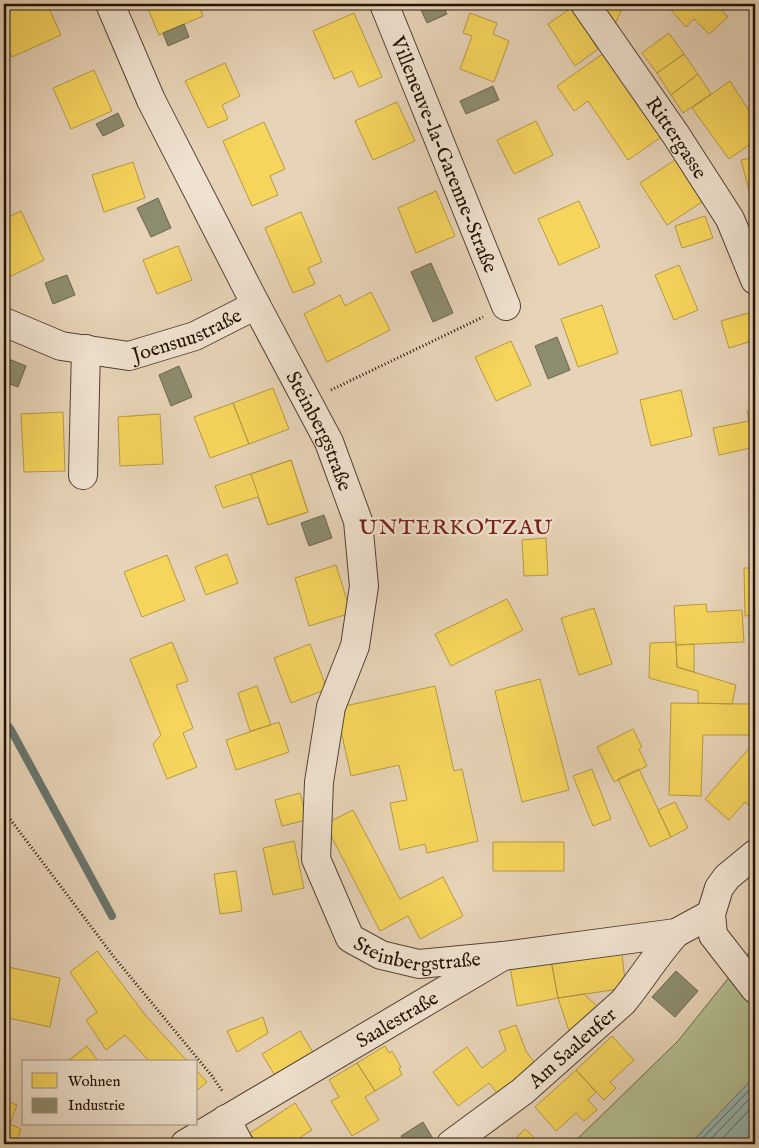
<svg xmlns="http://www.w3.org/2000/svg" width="759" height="1148" font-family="'IM FELL English',serif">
<rect width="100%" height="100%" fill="#e7d3b7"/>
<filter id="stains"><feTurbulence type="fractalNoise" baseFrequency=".004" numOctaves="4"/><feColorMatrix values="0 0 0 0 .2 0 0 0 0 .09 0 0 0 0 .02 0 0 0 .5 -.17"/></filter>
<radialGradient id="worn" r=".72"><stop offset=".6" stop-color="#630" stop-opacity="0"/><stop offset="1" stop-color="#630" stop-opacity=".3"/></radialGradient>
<path fill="#b3bd90" stroke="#6a684a" d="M755,945L754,1078L694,1140L688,1144H572L678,1041Z"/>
<path fill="#97b7b3" stroke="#68756d" d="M755,1076V1144H688L694,1140Z"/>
<path fill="#f6d55c" stroke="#b69a42" d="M18,4H47L61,35L12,57L4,40V10Z
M146,4H198L203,16L159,35Z
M602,4H624L615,24Z
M675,4H716L728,17L709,34L694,19L686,27L671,10L676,5Z
M571,8L598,49L575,66L548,24Z
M354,13L382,77L359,87L352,71L334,79L313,31Z
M470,13L497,23L493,34L509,41L494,82L460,69L472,36L463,33Z
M669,33L684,54L657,73L642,53Z
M608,50L667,133L628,160L588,101L574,111L557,86Z
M684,54L698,74L671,95L657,73Z
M225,63L240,96L222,105L228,119L208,128L185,81Z
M94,70L112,111L71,129L53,88Z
M698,74L711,94L683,113L671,95Z
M730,81L755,120V141L729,159L692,108Z
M397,102L415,141L373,160L355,121Z
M536,121L553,155L514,174L497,140Z
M264,122L285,169L270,176L278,195L252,206L223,141Z
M755,157V209H754L741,160Z
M675,160L702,202L667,225L640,183Z
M133,162L145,198L104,212L92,175Z
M436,191L455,236L416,253L398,208Z
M579,201L600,247L559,265L538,219Z
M21,211L44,260L9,277L4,267V219Z
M301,212L322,262L308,268L315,284L293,293L265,228Z
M705,216L713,238L682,248L675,226Z
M178,246L192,280L157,294L143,260Z
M679,265L698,310L674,320L655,275Z
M371,292L390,330L327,362L304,314L340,295L345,306Z
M602,305L618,353L578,367L561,319Z
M755,311V340L729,348L721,321Z
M511,341L531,385L496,401L475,357Z
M273,388L289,429L249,444L233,403Z
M681,390L692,436L651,446L640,400Z
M233,403L249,444L210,458L194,417Z
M755,409V447L719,455L713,428L749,421L747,411Z
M63,412L65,471L24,472L21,414Z
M160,414L163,464L120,466L118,417Z
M291,460L308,512L268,525L251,474Z
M291,460L308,512L268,525L258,497L223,508L215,486Z
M755,502V523H752L749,503Z
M546,538L548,575L524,576L522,540Z
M227,554L238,583L206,595L195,567Z
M167,555L185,600L142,617L124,572Z
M336,565L351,613L309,626L295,578Z
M744,568H755V615L745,616Z
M507,599L523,630L451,666L435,634Z
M706,604L707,612L742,610L744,642L676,645L674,606Z
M594,608L612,664L579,675L561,618Z
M172,642L188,681L176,685L193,728L183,733L197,767L167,779L153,744L161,735L130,659Z
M676,642L677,667L736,685L732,704L698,703V691L649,678L650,643Z
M310,644L327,689L291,703L274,658Z
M694,644V672L677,667L676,645Z
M540,679L569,790L522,802L495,691Z
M257,686L271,725L250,731L238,693Z
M435,686L454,771L462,769L478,841L427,853L425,844L400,850L390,803L407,800L399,765L351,776L336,708Z
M671,703L751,704V735H703L701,796L669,795Z
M751,704L755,705V726H751Z
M279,722L289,752L236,770L226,740Z
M633,729L642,747L639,749L647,766L614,782L597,747Z
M751,746L755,750V810L745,802L729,820L705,799Z
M592,769L611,819L593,826L573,776Z
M639,769L671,837L650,847L618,779Z
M300,793L307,820L282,826L275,800Z
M675,802L688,828L671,837L658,810Z
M353,810L400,899L443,877L463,916L420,939L408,916L380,931L325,824Z
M294,841L304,888L273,895L263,848Z
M493,842H564V871H493Z
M236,871L242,911L220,914L214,874Z
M612,950L622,955L625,980L619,989L558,998L551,960Z
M97,951L146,1016L188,1062H150L125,1035L106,1050L86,1020L97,1012L70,972Z
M551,960L558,998L517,1006L510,967Z
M8,967L60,978L50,1027L4,1017V987Z
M584,994L598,1007L570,1034L558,998Z
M263,1017L268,1033L237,1052L227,1031Z
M516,1025L526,1051L539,1069L500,1097L489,1083L458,1106L433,1072L467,1047L482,1068L506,1050L499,1031Z
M300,1031L317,1059L279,1082L262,1054Z
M612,1036L634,1060L610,1082L616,1088L604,1100L576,1070Z
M87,1046L99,1062H69L68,1061Z
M385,1046L389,1053L392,1051L401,1067L399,1068L402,1075L375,1091L357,1063Z
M357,1063L375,1091L365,1097L379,1120L352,1136L331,1101L339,1097L329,1080Z
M196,1070L207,1082L196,1091Z
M576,1070L596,1092L588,1100L597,1110L584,1121L576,1113L556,1131L535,1107Z
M4,1100L17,1105L10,1124L21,1129L16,1144H4Z
M295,1103L312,1130L290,1144H257L250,1133Z
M525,1129L539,1142L537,1144H510Z"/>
<path fill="#8c8c6e" stroke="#6c674e" d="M435,4H442L447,14L427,23L421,10Z
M184,24L189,37L168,46L163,33Z
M493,86L499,100L466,114L460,101Z
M118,113L124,126L103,136L96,124Z
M158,198L171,228L151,237L137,208Z
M431,263L453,313L433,322L411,272Z
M67,275L75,295L53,304L45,283Z
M557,337L570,370L548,379L535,346Z
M4,357L26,366L18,387L4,382Z
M179,366L192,397L171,406L159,375Z
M324,515L332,538L309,546L301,523Z
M676,971L698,991L675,1017L652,997Z
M423,1122L435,1142L432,1144H406L401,1136Z"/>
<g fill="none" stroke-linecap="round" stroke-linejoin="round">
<path stroke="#5c645c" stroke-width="1" d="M697,1144L755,1084
M706,1144L755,1093
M717,1144L755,1104"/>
<path stroke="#68756d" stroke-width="8" d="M4,721L11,730L112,916"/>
<g stroke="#534231" stroke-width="30">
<g id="minor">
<path id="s1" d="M110,4L151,100L256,305L329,442L358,521L364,586L355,646L331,707L319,782L316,859L350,938L381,955L419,964L503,956"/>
<path id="s2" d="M384,4L506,306"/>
<path id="s3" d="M585,4L676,135L730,219L755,280"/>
<path id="s4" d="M4,322L61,346L129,356L195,336L256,305"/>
<path d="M83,475L86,349"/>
<path d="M755,854L727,877L719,888L711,914L713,935L755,989"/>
<path d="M226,1119L239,1144"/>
<path id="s5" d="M185,1144L503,956L676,933L711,914"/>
<path id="s6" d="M451,1144L523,1091L623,1002C641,980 656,955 676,933"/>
</g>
</g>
<path stroke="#221204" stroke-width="3" stroke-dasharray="1 2.5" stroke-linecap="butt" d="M331,390L483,317
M4,811L114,957L212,1076L223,1092"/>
<use href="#minor" stroke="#efe2d0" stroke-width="28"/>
</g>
<g text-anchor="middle" stroke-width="5" stroke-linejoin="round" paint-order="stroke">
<g font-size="20" fill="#221204" stroke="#efe2d0">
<text dy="7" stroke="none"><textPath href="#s3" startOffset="162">Rittergasse</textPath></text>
<text dy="7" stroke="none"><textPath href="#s2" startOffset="162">Villeneuve-la-Garenne-Straße</textPath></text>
<text dy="7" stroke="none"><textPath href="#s4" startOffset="192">Joensuustraße</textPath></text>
<text dy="7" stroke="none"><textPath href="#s1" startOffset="476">Steinbergstraße</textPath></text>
<text dy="7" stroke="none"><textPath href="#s1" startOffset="1076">Steinbergstraße</textPath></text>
<text dy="7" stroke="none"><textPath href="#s5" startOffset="246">Saalestraße</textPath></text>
<text dy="7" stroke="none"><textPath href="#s6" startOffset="155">Am Saaleufer</textPath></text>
</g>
<g font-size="22" letter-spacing="1" fill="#7a1f14" stroke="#efe2d0">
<text x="456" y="534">UNTERKOTZAU</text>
</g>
</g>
<rect width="759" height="1148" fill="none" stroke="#e7d3b7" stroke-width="20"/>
<rect x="5" y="5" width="749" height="1138" fill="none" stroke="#221204" stroke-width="2.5"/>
<rect x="10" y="10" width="739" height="1128" fill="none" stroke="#221204"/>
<rect x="22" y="1060" width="175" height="65" fill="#efe2d0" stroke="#9d8f7e"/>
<rect x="32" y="1073" width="25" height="15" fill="#f6d55c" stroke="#9d8f7e"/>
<text x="68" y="1086" font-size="15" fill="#221204">Wohnen</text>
<rect x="32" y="1098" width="25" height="15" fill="#8c8c6e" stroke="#9d8f7e"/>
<text x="68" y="1110" font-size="15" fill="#221204">Industrie</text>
<rect width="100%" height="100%" filter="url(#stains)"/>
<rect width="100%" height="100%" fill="url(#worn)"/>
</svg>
